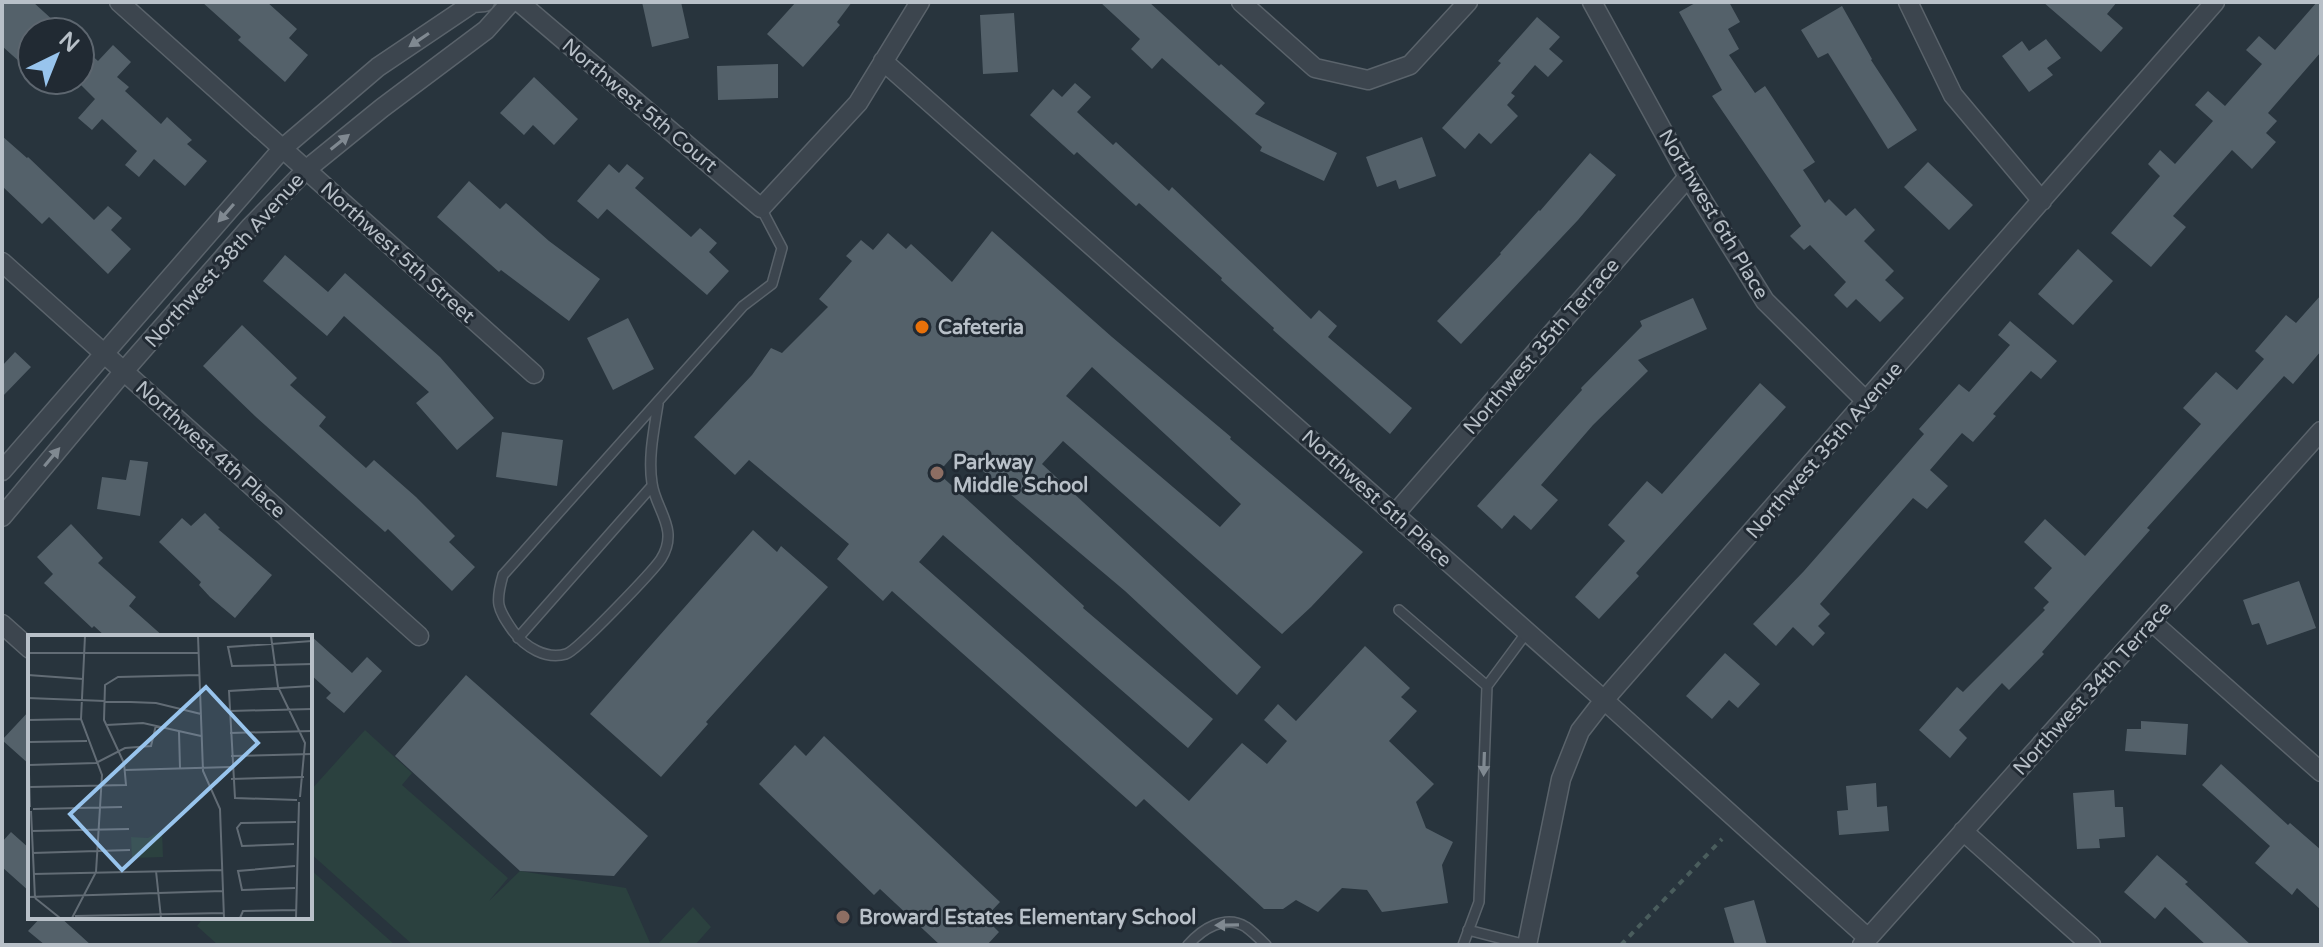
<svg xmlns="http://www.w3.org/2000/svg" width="2323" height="947" font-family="'Varela Round',sans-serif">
<rect width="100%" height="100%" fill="#28343d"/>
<path fill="#2b413f" d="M365,730L412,773L402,785L508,878L489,901L520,871L626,888L651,945H413L310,853V791Z
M310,869L395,945H218L197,926L204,917H310Z
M693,907L711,927L695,945H657Z"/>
<path fill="#54616a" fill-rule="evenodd" d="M2,2H33L66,32H32V73L2,46Z
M202,2H267L297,29L289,38L308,55L285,82L238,40L241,37Z
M642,2H681L689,38L652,47Z
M796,2H852L837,22L840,25L803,67L767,34Z
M1100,2H1149L1219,66L1221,64L1265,103L1255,114L1337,153L1324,181L1260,151L1262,147L1162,58L1152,69L1131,49L1140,39Z
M1697,2H1729L1740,22L1728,29L1739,49L1729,55L1755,93L1765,86L1815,162L1803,170L1825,203L1829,199L1846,216L1855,208L1875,230L1864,241L1894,271L1885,280L1904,298L1880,322L1856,299L1847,308L1834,295L1846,282L1810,245L1804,250L1790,236L1801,226L1712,96L1722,90L1679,12Z
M2043,2H2117L2107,14L2123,28L2101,52Z
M2317,2H2321V52L2268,113L2277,121L2266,133L2276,142L2252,169L2232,150L2173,216L2186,227L2151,267L2111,233L2160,176L2148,164L2160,150L2175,164L2213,121L2195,105L2208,91L2225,106L2262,64L2246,50L2259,36L2275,50Z
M1842,6L1872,59L1871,60L1917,130L1888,149L1828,53L1818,58L1801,30Z
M1014,13L1018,72L983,74L980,15Z
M1537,17L1560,37L1549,49L1563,61L1548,77L1535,65L1511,93L1515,96L1507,105L1518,116L1491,144L1479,133L1465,149L1442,128L1501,63L1498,61Z
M2046,39L2061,58L2047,68L2053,75L2029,92L2002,56L2022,41L2029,51Z
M80,45L98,61L113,45L131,62L117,77L129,87L125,91L161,124L167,117L192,140L187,144L207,161L185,186L154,159L139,177L125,165L137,151L102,119L92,130L78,118L95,99L80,84Z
M778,64V98L718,100L717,66Z
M534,77L578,119L554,145L533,125L524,135L500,113Z
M1075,83L1091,97L1077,112L1113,145L1116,142L1169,191L1172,187L1311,319L1319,310L1337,326L1328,337L1412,408L1390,434L1273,330L1274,328L1221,280L1222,278L1139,203L1136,206L1077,152L1074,155L1030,115L1053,89L1062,97Z
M2,136L27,158L28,157L94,220L108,206L122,218L111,230L131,249L108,274L49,217L42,224L2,186Z
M1422,137L1436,176L1399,189L1396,180L1377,187L1366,157Z
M1590,153L1616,175L1578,220L1461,344L1437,321L1501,254L1500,253L1539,210L1540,211Z
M1928,162L1973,205L1949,230L1904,187Z
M609,164L619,173L627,164L644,178L635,188L691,237L700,228L717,243L709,252L729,271L707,295L607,209L598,219L577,201Z
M469,181L500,209L506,203L549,241L600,279L569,321L501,270L499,272L437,217Z
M992,231L1112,337L1231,437L1230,439L1363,552L1311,607L1282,634L1063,441L1042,464L1261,667L1237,695L1125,591L958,450L938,473L1084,606L1083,608L1213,719L1188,748L943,535L919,562L1189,801L1242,743L1267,764L1287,741L1264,720L1278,704L1296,721L1365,646L1410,688L1401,697L1417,711L1389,741L1434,784L1416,802L1426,828L1453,842L1442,865L1448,903L1382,912L1367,890L1342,888L1318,912L1296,900L1283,909H1264L1144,799L1136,807L892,591L883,601L837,559L849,544L749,460L735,475L694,437L752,375L771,348L782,353L828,307L819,299L852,261L846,256L861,240L873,250L888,233L906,249L911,244L952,282ZM1092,367L1241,504L1220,527L1066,396Z
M2078,249L2113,281L2073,325L2038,294Z
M285,255L328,292L345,273L440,357L494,418L457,450L416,403L429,392L344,316L327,336L263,281Z
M2321,295V351L2293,384L2284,376L2147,528L2150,530L2042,652L2044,654L2009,690L2002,683L1959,730L1967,738L1950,758L1919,730L1957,687L1963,692L2045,610L2043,608L2049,602L2034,588L2052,568L2024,542L2045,519L2085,556L2201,424L2183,408L2216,372L2237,390L2264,359L2255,351L2286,315L2296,323Z
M1693,298L1707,329L1638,360L1648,371L1593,425L1541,485L1558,500L1531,530L1514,515L1502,529L1477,506L1582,390L1581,388L1642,326L1640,321Z
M628,318L654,369L613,390L587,338Z
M2010,321L2057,361L2041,379L2031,371L1993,414L1996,416L1973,442L1962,433L1930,470L1948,486L1927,509L1913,498L1820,604L1830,614L1818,626L1825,633L1813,646L1793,627L1776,646L1753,624L1804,571L1924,434L1919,429L1959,384L1969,392L2010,345L1998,335Z
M242,325L297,378L290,385L326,417L319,426L366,468L374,460L416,497L455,536L449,542L475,567L452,591L388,529L385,532L256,417L203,366Z
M15,352L31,367L2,397V366Z
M1760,383L1786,407L1636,573L1639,576L1599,619L1575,597L1625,541L1608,525L1647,481L1662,494Z
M502,432L563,440L557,486L496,477Z
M130,460L148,462L140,516L97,509L102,477L126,480Z
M205,513L220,528L218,529L272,575L235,618L210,597L199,585L201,582L159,542L182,518L191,526Z
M71,524L103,558L98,563L136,597L129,606L164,637H106L94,626L92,628L44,583L53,574L37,557Z
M753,530L777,552L781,546L828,587L706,722L708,724L661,777L590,714Z
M2299,581L2316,628L2267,645L2259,623L2252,625L2243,600Z
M310,635L352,673L367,657L382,671L344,713L326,698L331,693L310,674Z
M1725,653L1760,684L1738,708L1729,700L1712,719L1686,696Z
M466,675L648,836L614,876L520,871L395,756Z
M30,710V765L2,740Z
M2141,721L2188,724L2186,755L2125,751L2127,729H2141Z
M824,736L1000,902L985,918L999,932L987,945H940L880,889L874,895L759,784L795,745L806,756Z
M2221,764L2288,825L2290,823L2321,850V910L2297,888L2292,895L2255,863L2270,846L2202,785Z
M1876,783L1877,807L1887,806L1889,831L1839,835L1837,811L1848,810L1846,786Z
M2114,790L2115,807H2123L2125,837L2099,839L2100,848L2077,849L2073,793Z
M11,832L30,849V892L2,867V842Z
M2157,855L2188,882L2185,884L2251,945H2206L2165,907L2155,919L2124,892Z
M1754,900L1767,945H1735L1724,908Z
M41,917H60L91,945H45L28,931Z"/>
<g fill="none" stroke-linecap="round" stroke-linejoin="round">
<g stroke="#5a636b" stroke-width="12">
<path id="lane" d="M658,404C654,430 648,457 652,483C655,509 680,529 661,559C653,571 577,651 566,654C546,660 525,647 513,631C497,608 495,603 503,575L743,306L772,284L782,248L761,208
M1399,610L1487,686
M518,638L652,486
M1468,930L1526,945
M1188,945C1202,929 1225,914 1246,927C1253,932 1260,939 1266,945
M1463,945L1479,902L1487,686L1527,632"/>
</g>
<g stroke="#5a636b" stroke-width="21">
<path id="street" d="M119,2L534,374
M519,2L761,208L858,103L920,2
M1241,2L1315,68L1368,80L1410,65L1468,2
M1592,2L1688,177L1765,301L1867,402
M1908,2L1953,95L2042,201
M883,61L1604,700L1868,938
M2,262L419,636
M2,471L283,148L378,67L473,3L485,2
M1395,514L1688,177
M2,517L124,371L251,226L307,169L382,108L486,30L511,2
M2152,622L2321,772
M2,624L30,649
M1963,831L2091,945
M1527,945L1561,779L1580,731L1604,700L2215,2
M1862,945L2321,431"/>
</g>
<path stroke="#4a5d5d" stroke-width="4" stroke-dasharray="6 6" stroke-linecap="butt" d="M1621,945L1722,839"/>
<use href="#lane" stroke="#3c454e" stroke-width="9"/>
<use href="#street" stroke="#3c454e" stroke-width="18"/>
</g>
<defs><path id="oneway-solid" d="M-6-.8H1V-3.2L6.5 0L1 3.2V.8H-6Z" transform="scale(2)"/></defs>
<g fill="#808991">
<use href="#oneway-solid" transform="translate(419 40) rotate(146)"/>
<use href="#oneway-solid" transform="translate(340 142) rotate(-39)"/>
<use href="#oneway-solid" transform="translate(226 213) rotate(131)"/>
<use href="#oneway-solid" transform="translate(52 457) rotate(-50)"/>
<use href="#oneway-solid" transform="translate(1484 764) rotate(92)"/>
<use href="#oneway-solid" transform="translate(1227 925) rotate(179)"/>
</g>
<circle fill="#e8710a" stroke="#212a33" stroke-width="3" cx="922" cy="327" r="8"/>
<g fill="#8d6e63" stroke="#212a33" stroke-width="3">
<circle cx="937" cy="473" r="8"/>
<circle cx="843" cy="917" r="8"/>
</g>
<g text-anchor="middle" stroke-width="6" stroke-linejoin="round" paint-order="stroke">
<g font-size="20" fill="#b8c0c8" stroke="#212a33">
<text transform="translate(640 105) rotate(40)" y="7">Northwest 5th Court</text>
<text transform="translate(1714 214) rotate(59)" y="7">Northwest 6th Place</text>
<text transform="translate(398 252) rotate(42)" y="7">Northwest 5th Street</text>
<text transform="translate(224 260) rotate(-48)" y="7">Northwest 38th Avenue</text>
<text transform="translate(1541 346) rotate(-49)" y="7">Northwest 35th Terrace</text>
<text transform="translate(211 449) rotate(42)" y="7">Northwest 4th Place</text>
<text transform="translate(1824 450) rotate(-49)" y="7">Northwest 35th Avenue</text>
<text transform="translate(1377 498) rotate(42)" y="7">Northwest 5th Place</text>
<text transform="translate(2092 688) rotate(-48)" y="7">Northwest 34th Terrace</text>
</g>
<g font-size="20" font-weight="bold" fill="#b8c0c8" stroke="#212a33" text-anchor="start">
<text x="938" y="334">Cafeteria</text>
<text x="953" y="469">Parkway<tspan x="953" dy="23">Middle School</tspan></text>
<text x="859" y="924">Broward Estates Elementary School</text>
</g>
</g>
<g transform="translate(28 635)">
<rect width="284" height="284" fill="#28343d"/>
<path d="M134,195L135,222L104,223L103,202L120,203Z" fill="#2b413f"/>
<path fill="none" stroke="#626c75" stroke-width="2" d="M170,1L175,136L192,174L196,283M243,1L250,52L277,108L272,162M284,6L200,12L204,31L284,29M0,18H171M0,40L55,44M0,63L128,68L173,79M202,76L284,74M0,85L53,84M78,90L115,88L173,101M151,97L152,133M202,98L284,96M0,105L2,172M2,107L59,106M203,121L284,119M1,130L68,128L97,113L123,111L128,90M97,135L203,132M203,144L276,142M2,152L98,150L96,128L76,85L77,50L90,42L171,40M269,165L207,163L201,56L284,51M5,174L94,172M3,176L7,263M3,196L101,194M266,209L214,211L209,193L213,188L268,187M4,218L102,215M267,231L210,236L214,255L267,253M128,236L133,283M5,239L195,235M0,262L195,256M7,263L32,283M47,281L196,278M44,283L68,237L74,140L53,84L57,1M212,283L215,276L268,275M268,283L271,167"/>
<path fill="#98c4ed" fill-opacity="0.15" stroke="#98c4ed" stroke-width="4" d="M178,52L230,108L94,235L42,179Z"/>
<rect width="284" height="284" fill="none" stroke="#b8c0c8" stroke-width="4"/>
</g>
<rect width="2323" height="947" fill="none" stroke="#b8c0c8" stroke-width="8"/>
<g transform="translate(56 56) rotate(43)"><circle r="38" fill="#212a33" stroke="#5d666f" stroke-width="2"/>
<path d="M0-6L14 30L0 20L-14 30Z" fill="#98c4ed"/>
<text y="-12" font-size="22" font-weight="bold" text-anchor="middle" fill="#b8c0c8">N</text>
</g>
</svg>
